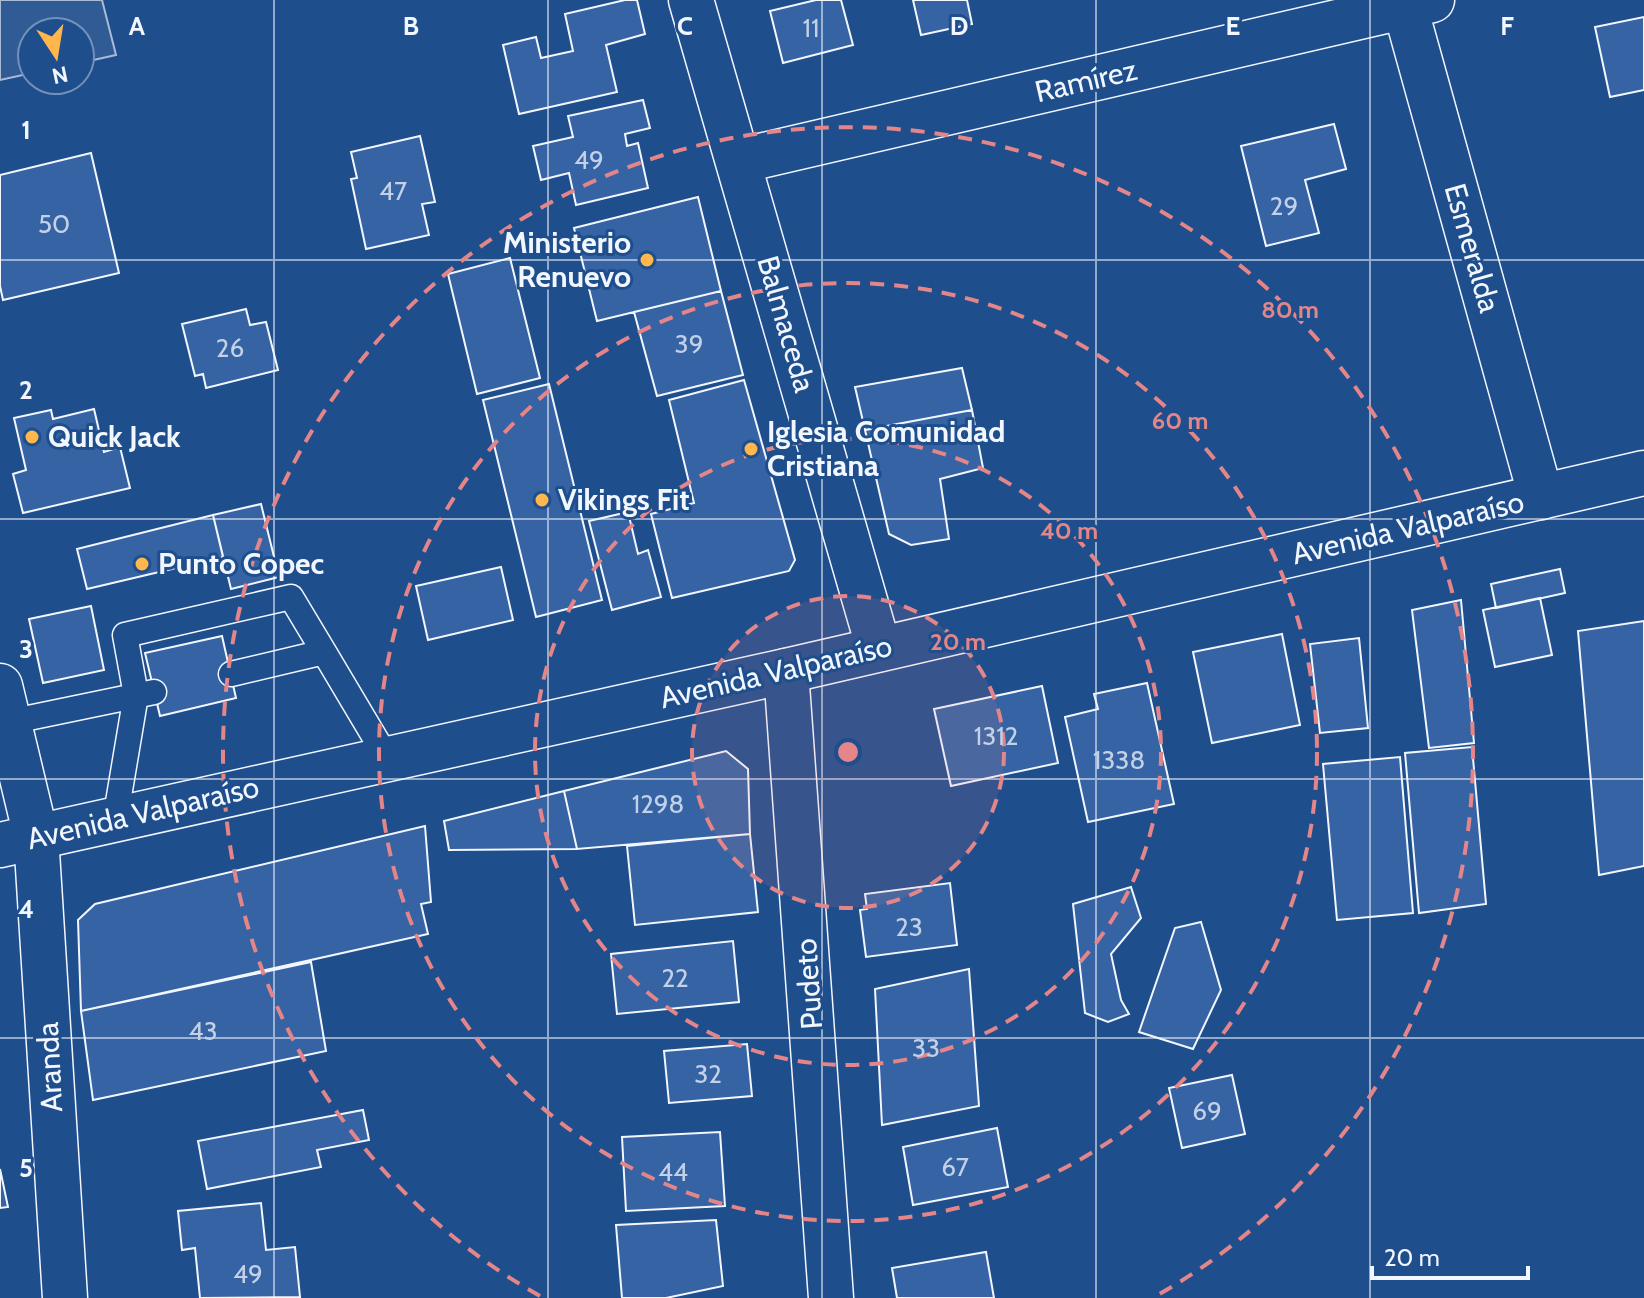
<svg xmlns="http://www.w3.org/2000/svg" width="1644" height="1298" font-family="Cabin,sans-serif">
<rect width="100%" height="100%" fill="#1f4e8c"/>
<path fill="#305b95" stroke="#a8bbd7" stroke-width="2" d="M0,0H102L116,55L80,63V32H32V73L0,80Z"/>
<path fill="#3563a3" stroke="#f2f6ff" stroke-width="2" d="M625,0H637L645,34L606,45L617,92L519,114L503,45L536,37L541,58L573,51L565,14Z
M816,0H841L853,45L783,63L770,11Z
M913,0H967L972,24L921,35Z
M1644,17V90L1610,97L1595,27Z
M643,100L650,128L625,134L627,146L638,143L648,188L576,205L569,173L541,180L533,146L573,137L568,116Z
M1334,124L1346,169L1305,180L1319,233L1266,246L1241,146Z
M420,136L435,202L422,204L429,235L366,249L351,179L357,178L351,152Z
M91,153L119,273L3,300L0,286V175Z
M698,197L721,291L597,321L574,228Z
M510,258L540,378L477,394L448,274Z
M721,291L743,375L657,396L634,312Z
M246,309L250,325L266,322L278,370L206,388L203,374L195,376L182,324Z
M962,368L972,410L865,430L855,387Z
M744,380L795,560L789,571L672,598L651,514L694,503L669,400Z
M549,384L602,600L536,617L483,400Z
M94,409L104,452L120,447L130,488L23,513L13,474L26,470L14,418L51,410L53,419Z
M972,410L983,468L940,479L949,539L911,545L889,534L865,430Z
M261,504L279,577L231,589L213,515Z
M628,512L638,554L648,550L661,597L612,610L589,521Z
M213,515L223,557L87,589L77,549Z
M501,567L513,620L428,640L416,586Z
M1560,569L1565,593L1496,608L1491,584Z
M1540,598L1552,655L1495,667L1483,610Z
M1461,600L1474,743L1429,748L1412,610Z
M91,606L104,670L43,683L29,619Z
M1644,621V866L1599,875L1578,631Z
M1282,634L1300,725L1212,743L1193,652Z
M222,636L236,698L160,716L145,653Z
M1359,638L1368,728L1320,733L1310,644Z
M1147,683L1174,804L1088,822L1065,717L1098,709L1094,694Z
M1042,686L1058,763L951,786L934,709Z
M1472,747L1486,904L1419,913L1405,753Z
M726,751L748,769L750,834L577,849L564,791Z
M1400,757L1413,913L1337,920L1323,764Z
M564,791L577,849L449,850L444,821Z
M425,826L431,902L421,904L428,934L81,1011L78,920L95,904Z
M750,834L758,912L635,925L627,846Z
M950,883L957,945L866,957L860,910L867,909L865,894Z
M1131,887L1141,918L1111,954L1121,1000L1129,1014L1108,1022L1085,1013L1073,904Z
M1201,922L1221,990L1193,1049L1139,1032L1175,928Z
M733,941L739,1002L617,1014L611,954Z
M311,962L326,1051L93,1100L81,1011Z
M969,969L979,1106L882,1125L875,989Z
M747,1044L752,1096L669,1103L664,1051Z
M1232,1075L1245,1134L1182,1148L1169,1088Z
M363,1110L369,1140L317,1150L321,1167L207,1189L198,1141Z
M997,1128L1008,1187L913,1205L903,1147Z
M720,1132L725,1206L626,1211L622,1137Z
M0,1169L8,1207L0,1208Z
M261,1203L266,1250L295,1247L300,1297L200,1298L195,1248L182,1250L178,1211Z
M716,1220L723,1286L666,1298H622L616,1225Z
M986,1252L994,1298H897L892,1268Z"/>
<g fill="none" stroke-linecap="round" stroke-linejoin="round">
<g stroke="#f2f6ff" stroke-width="27">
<path id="lane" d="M231,674L324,652L387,758
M9,722L154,692
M115,820L136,695L125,635L291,597L324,652"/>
</g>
<g stroke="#f2f6ff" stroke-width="47">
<path id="street" d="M691,0L879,649
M1403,0L1541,497
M739,161L1432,0
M786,671L831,1298"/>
</g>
<g stroke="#f2f6ff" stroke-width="47">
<path id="secondary" d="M0,686L36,836L65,1298"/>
</g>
<g stroke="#f2f6ff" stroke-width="47">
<path id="primary" d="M0,845L786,671L1644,473"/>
</g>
<use href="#lane" stroke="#1f4e8c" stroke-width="24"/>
<use href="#street" stroke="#1f4e8c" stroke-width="44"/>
<use href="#secondary" stroke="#1f4e8c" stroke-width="44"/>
<use href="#primary" stroke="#1f4e8c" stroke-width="44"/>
</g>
<path fill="none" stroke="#f2f6ff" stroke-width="2" stroke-opacity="0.55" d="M274,0V1298M548,0V1298M822,0V1298M1096,0V1298M1370,0V1298M0,260H1644M0,519H1644M0,779H1644M0,1038H1644"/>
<circle cx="848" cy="752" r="156" fill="#e38589" fill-opacity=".12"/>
<g fill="none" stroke="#e38589" stroke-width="4" stroke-dasharray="14 10">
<circle cx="848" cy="752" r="156"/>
<circle cx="848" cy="752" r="313"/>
<circle cx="848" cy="752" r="469"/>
<path d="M540 1296A625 625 0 1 1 1156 1296"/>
</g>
<g fill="#ffb74d" stroke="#1f4e8c" stroke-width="3">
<circle cx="647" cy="260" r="8"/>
<circle cx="32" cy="437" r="8"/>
<circle cx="751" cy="449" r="8"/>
<circle cx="542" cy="500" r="8"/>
<circle cx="142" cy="564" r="8"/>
</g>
<g text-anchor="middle" stroke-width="6" stroke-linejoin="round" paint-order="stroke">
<g font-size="26" fill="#c3d1e8">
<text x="811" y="37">11</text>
<text x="589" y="169">49</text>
<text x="393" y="200">47</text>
<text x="1284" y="215">29</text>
<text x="54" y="233">50</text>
<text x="689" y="353">39</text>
<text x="230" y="357">26</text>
<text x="996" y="745">1312</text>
<text x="1119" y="769">1338</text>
<text x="658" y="813">1298</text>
<text x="909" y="936">23</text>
<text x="675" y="987">22</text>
<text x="203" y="1040">43</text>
<text x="926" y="1057">33</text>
<text x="708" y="1083">32</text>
<text x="1207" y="1120">69</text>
<text x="955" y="1176">67</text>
<text x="673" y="1181">44</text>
<text x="248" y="1283">49</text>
</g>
<g font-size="30" fill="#f2f6ff" stroke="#1f4e8c">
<text transform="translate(1086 81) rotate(-13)" y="10">Ramírez</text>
<text transform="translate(1472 248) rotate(74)" y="10">Esmeralda</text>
<text transform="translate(786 324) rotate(74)" y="10">Balmaceda</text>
<text transform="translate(1408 528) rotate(-13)" y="10">Avenida Valparaíso</text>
<text transform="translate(776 672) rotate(-13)" y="10">Avenida Valparaíso</text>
<text transform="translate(143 813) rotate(-13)" y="10">Avenida Valparaíso</text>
<text transform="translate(809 984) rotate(-94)" y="10">Pudeto</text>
<text transform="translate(50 1067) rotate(-93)" y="10">Aranda</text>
</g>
<g font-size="30" font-weight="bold" fill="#f2f6ff" stroke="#1f4e8c" text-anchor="start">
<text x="631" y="253" text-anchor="end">Ministerio<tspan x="631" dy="34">Renuevo</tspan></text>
<text x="767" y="442">Iglesia Comunidad<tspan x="767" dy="34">Cristiana</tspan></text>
<text x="48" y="447">Quick Jack</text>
<text x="558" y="510">Vikings Fit</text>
<text x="158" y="574">Punto Copec</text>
</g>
</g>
<g font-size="26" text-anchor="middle" font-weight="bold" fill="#f2f6ff" stroke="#1f4e8c" stroke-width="6" stroke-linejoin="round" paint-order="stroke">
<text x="137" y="35">A</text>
<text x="411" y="35">B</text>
<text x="685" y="35">C</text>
<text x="959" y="35">D</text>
<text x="1233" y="35">E</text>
<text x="1507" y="35">F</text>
<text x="26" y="139">1</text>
<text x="26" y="399">2</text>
<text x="26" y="658">3</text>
<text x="26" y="918">4</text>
<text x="26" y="1177">5</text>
</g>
<circle cx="848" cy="752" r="12" fill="#e38589" stroke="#1f4e8c" stroke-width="4"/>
<g font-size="24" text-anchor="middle" font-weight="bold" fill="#e38589" stroke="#1f4e8c" stroke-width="6" stroke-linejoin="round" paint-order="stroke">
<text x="1290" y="318">80 m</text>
<text x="1180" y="429">60 m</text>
<text x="1069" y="539">40 m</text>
<text x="958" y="650">20 m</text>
</g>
<g transform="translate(56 56) rotate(168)"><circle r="38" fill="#1f4e8c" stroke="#7391ba" stroke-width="2"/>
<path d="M0-6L14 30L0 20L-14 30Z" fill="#ffb74d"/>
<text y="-12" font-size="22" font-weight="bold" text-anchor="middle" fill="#f2f6ff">N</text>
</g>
<path d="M1372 1266v12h156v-12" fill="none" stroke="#f2f6ff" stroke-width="4"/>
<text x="1384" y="1266" font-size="24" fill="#f2f6ff" stroke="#1f4e8c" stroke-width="6" paint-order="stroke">20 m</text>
</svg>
